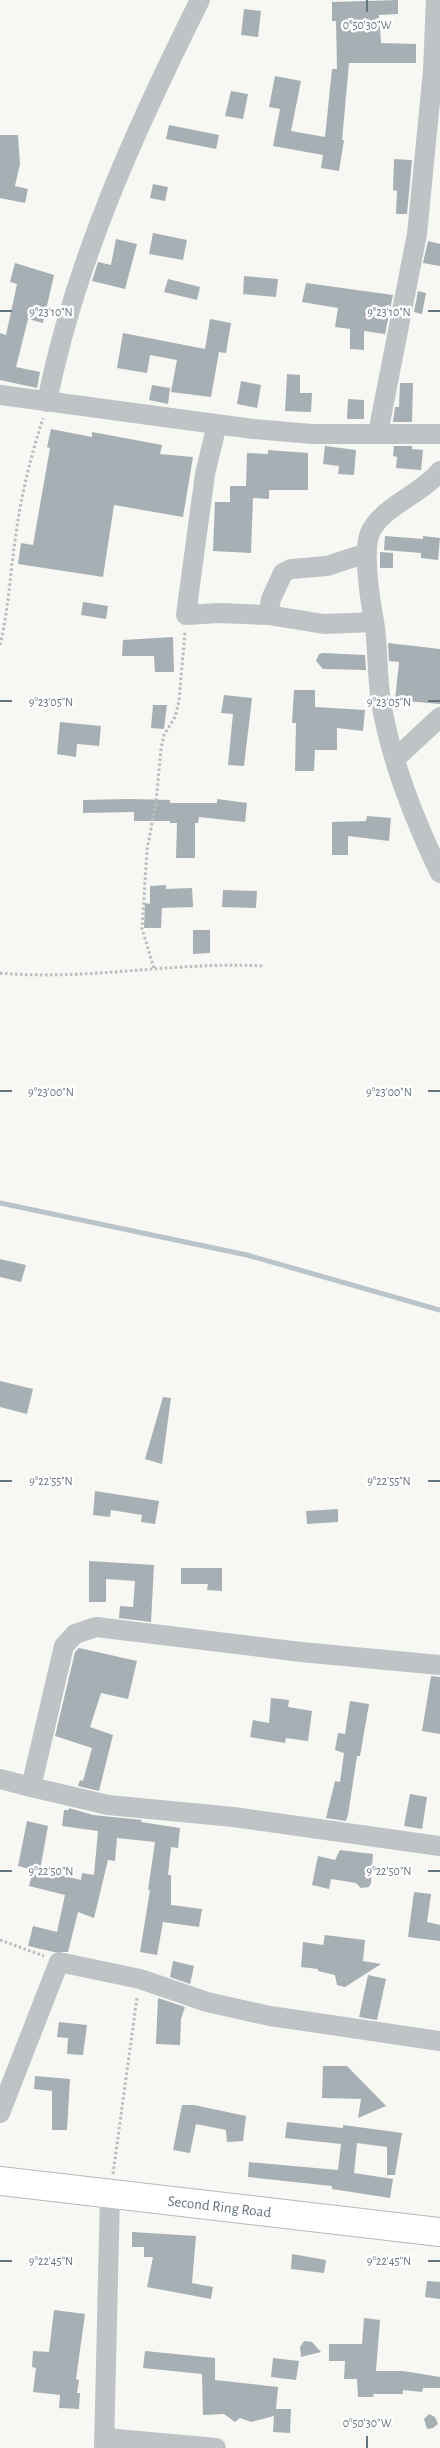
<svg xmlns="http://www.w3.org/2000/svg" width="440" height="2448" font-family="'Alegreya Sans',sans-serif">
<rect width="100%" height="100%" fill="#f7f7f4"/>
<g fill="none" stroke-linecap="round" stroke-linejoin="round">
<path stroke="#b8c4c7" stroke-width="5" d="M0,1203L247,1255L440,1310"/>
</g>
<path fill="#a6afb3" d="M398,0V14L379,15L381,43L416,44V63H349L342,140H344L339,171L321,168L323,155L273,146L280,109L269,107L275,76L301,81L291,131L325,137L332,69H337L336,21H332V2Z
M244,9L261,11L258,37L241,35Z
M231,91L248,94L243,119L225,116Z
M169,125L219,135L216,149L166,139Z
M0,135H18L20,164L15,186L28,189L25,203L0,198Z
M394,159L412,160L407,214H396L397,191L393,190Z
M153,184L168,187L165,201L150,198Z
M153,233L187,240L183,260L149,254Z
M116,239L137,244L125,289L92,281L98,262L111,265Z
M428,241L440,244V266L423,263Z
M15,263L54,275L43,323L28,319L16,367L40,372L37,388L0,380V333L6,335L17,284L10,282Z
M244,276L278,279L276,297L243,294Z
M168,279L200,287L197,300L164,292Z
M306,283L393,295L385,334L364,331V350L350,349V329L335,327L338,308L302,302Z
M418,291L426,293L422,314L414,312Z
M210,319L231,323L226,353L219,352L211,397L171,392L177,360L150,355L147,373L117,368L123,333L205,349Z
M287,374L300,375V393H312L311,412L285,411Z
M241,381L261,385L257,408L237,404Z
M400,383H413L412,422H393L395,407H399Z
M152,385L170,388L168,404L149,400Z
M348,399L364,400V419H347Z
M51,429L92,437V432L162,445L160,454L193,457L183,517L114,505L103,577L18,564L21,543L33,545L50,448L47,447Z
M325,446L356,450L354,475L338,474L339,466L323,464Z
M394,446H412V449L423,450L421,470L396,468L397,457L393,456Z
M268,450L308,453V490H269V499L253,498L251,553L213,551L215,502H230V486H246L247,453L268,454Z
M385,536L423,539V536L440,538L438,560L421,558V553L384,550Z
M380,552L393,553V568H380Z
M83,602L108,606L106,619L81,615Z
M173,637L174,672H155L154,656H122L123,640Z
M388,643L440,649V704L395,700L399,662L389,661Z
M323,653L365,655L366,670L323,669L316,661L319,654Z
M294,690H315V707L365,710L363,731L337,728V750H315L314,771H295L296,723H292Z
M224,695L252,698L244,766L228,765L233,714L221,713Z
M153,705H167L164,729L151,728Z
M60,722L101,726L99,746L77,744L76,757L57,754Z
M130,799L170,800V803H217V799L247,803L245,822L199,817L198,823H195V858H176L177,823H170V821H134V812L83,813V800Z
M367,816L391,818L389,841L348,836V855H332V822L366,821Z
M166,885V889L192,888L193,907L162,908L161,928H144L145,903L150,904V886Z
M223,890L257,891L256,908L222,907Z
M193,930H210V953L193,954Z
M0,1259L26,1265L21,1282L0,1277Z
M0,1381L33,1389L27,1414L0,1407Z
M163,1397L171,1398L162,1464L145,1459Z
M95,1491L159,1501L155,1524L141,1522L142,1515L111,1510L110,1517L93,1515Z
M338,1509V1522L307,1524L306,1511Z
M89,1561L154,1565L151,1622L119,1618L120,1606L133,1607L135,1581L106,1579V1602H89Z
M181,1568H222V1591L207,1590L208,1584H181Z
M79,1648L137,1661L128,1699L101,1693L90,1727L113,1735L99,1791L78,1786L80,1780L83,1781L92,1748L55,1736L75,1652Z
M431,1676L440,1677V1734L422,1731Z
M271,1698L289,1700L288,1707L312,1711L308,1741L286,1738L285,1743L250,1737L253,1720L269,1723Z
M350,1701L369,1704L360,1756H357L348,1815L346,1821L326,1818L335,1781L340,1782L344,1753L335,1750L338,1733L345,1734Z
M410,1794L427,1797L422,1829L404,1826Z
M69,1808L93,1815L142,1820L141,1822L180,1828L178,1848L171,1847L168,1875H171V1905L202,1909L199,1927L163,1922L157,1955L140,1952L150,1890H148L155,1842L117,1838L115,1861L108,1860L94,1918L78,1912L68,1952H54L28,1946L33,1926L57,1932L65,1895L29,1886L33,1870L18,1866L27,1821L48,1826L40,1870L81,1880L82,1873L94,1875L98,1831L62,1826L64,1810H69Z
M340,1850L373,1854L371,1883L369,1887L361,1888L356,1883L331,1879L329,1889L312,1885L318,1856L335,1860Z
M414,1892L431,1894L427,1922L440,1925V1941L408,1937Z
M325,1935L365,1940L363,1961L381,1964L345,1987L337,1985L335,1975L318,1971V1969L301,1967L303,1942L323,1945Z
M173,1961L194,1966L190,1984L170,1977Z
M368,1975L386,1979L377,2020L359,2017Z
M158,1998L185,2007L181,2019L180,2045L156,2044Z
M59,2022L87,2025L83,2055L67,2054L68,2038L57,2037Z
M323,2066H347L386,2106L358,2118L361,2099L322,2098Z
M35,2076L70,2079L67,2130H52V2091L34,2089Z
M182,2105H194L246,2116L243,2141L227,2142L226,2130L196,2124L190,2153L173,2150Z
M287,2122L343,2128V2125L402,2133L395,2175H387V2147L357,2143L354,2173L393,2179L390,2198L332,2189V2186L248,2177L249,2162L338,2170L341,2144L285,2138Z
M132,2232L196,2236L192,2283L213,2287L211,2299L147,2287L153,2257H144V2247H132Z
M292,2254L326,2260L324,2273L291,2269Z
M427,2281L440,2282V2299L425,2297Z
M54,2310L85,2314L76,2379L79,2380L77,2393H80L79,2409L59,2408L60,2395L33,2392L36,2368L32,2367L33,2351L49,2352Z
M364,2318L380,2320L376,2371H403L440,2377V2388H423L422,2392L403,2390V2394H373L374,2397H358L357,2379H344L345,2361H329V2344H362Z
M304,2341L312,2342L321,2352L301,2357L300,2347Z
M145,2351L215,2358V2380L278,2387L276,2409H291L290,2433L273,2432L274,2416L251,2422L240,2418L235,2422L224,2414L203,2415L202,2374L143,2368Z
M273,2358L299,2361L296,2380L271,2377Z
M429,2414L435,2417L438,2424L433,2428L427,2429L424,2419Z"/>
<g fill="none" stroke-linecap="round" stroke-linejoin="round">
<g stroke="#b3b9bc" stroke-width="30">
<g id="secondary">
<path id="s1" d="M0,2181L440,2232"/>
</g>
</g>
<path stroke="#babdbf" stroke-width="3" stroke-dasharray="2.5 2.5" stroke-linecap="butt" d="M0,645C9,608 10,572 16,534C21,495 31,456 43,418
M154,968L142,929L147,850L156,802L161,749L164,735L175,717L179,701L185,631
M0,973C88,981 176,961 264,966
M0,1940L44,1956
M113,2174L137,1997"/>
<path stroke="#bec3c5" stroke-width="20" d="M0,395L253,429L312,434H440
M47,402C75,261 136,128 200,0
M217,424L205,474L186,615L219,613L268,615L324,624L374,622
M378,433L417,234L433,71L436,0
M440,471C422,494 381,507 370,533C362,551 371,606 375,627C378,652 377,677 381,702C391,762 414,819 440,873
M268,615L271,599L283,573L291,569L327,566L367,553
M395,759L440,717
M0,1779L31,1787L64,1646L75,1634L96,1627L301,1652L440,1665
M31,1787L108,1805L233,1817L440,1846
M0,2113L59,1962L140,1979L207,2002L270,2016L440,2041
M106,2438L216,2448
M104,2448L110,2194"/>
<use href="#secondary" stroke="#fff" stroke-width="28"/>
</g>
<path fill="none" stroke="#64757d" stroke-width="2" d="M367,0V12M0,311H12M428,311H440M0,701H12M428,701H440M0,1091H12M428,1091H440M0,1481H12M428,1481H440M0,1871H12M428,1871H440M0,2261H12M428,2261H440M367,2436V2448"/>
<g text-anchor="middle" stroke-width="5" stroke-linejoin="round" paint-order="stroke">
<g font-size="15" fill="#64757d" stroke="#fff">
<text dy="5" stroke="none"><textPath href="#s1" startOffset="221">Second Ring Road</textPath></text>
</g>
</g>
<g font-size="12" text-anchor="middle" fill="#64757d" stroke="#fff" stroke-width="5" stroke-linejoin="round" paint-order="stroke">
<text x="367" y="29">0°50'30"W</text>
<text x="51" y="316">9°23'10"N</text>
<text x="389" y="316">9°23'10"N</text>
<text x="51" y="706">9°23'05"N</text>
<text x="389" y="706">9°23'05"N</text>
<text x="51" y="1096">9°23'00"N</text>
<text x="389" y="1096">9°23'00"N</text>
<text x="51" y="1485">9°22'55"N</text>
<text x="389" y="1485">9°22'55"N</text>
<text x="51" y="1875">9°22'50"N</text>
<text x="389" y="1875">9°22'50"N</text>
<text x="51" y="2265">9°22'45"N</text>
<text x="389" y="2265">9°22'45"N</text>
<text x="367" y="2427">0°50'30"W</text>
</g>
</svg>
